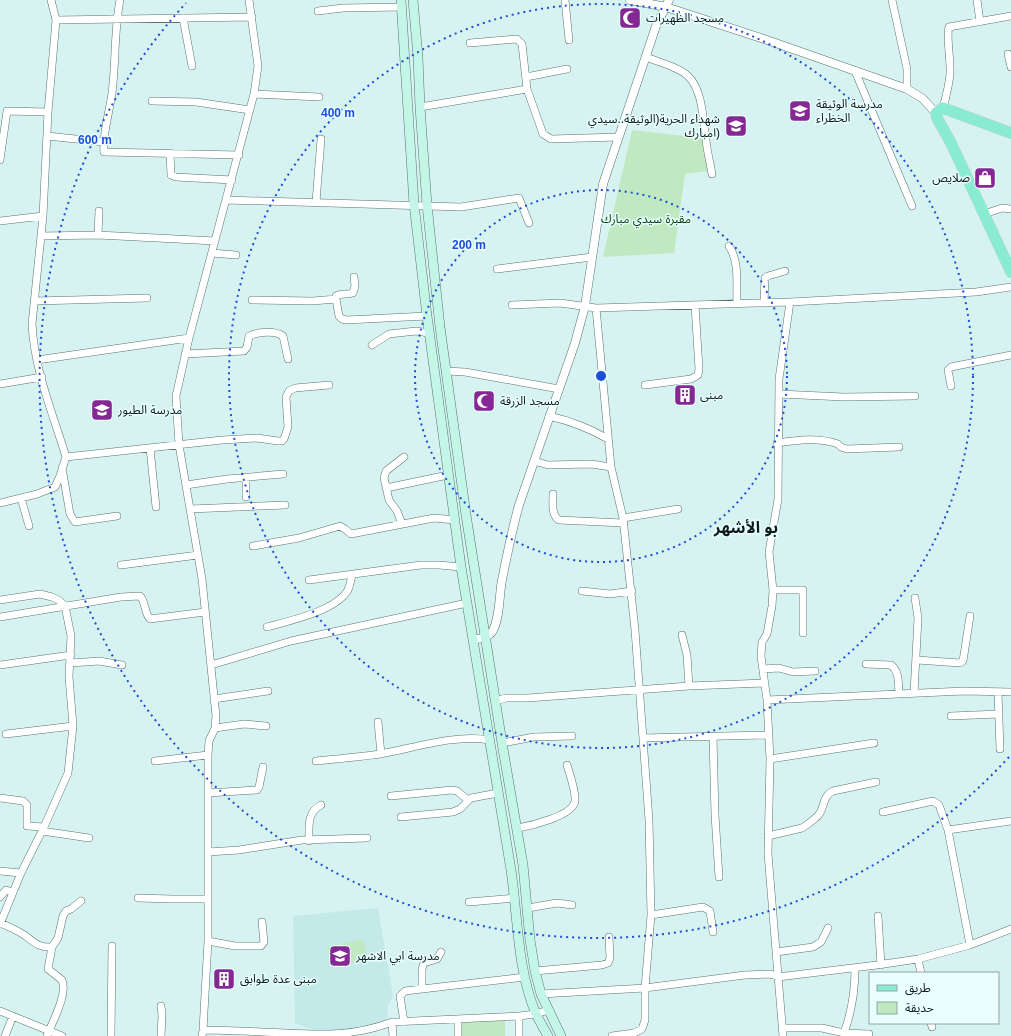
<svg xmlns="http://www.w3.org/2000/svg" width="1011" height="1036" font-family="Helvetica,'Noto Sans Arabic',sans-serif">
<rect width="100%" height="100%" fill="#d6f3f2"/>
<path fill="#c3eae9" d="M378,908L393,996L388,1005L387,1022L353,1030L315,1031L295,1023L293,916Z"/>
<path fill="#c1e9c1" d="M632,130L702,138L708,171L685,174L674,253L603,257Z
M363,939L368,960L331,968L327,947Z
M505,1018V1036H458V1019Z"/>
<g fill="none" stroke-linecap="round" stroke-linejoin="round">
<g stroke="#597372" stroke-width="8">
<path id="minor" d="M51,0L56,20L48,112L43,216L32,324C34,369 53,414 66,457L222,440L257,438L278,441H282L284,439L288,427L286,397L289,391L295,388L329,385
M120,0C114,31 116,62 112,93C110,110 102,135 104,152L239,155
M565,0L569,40
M892,0L907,69V89
M977,0L980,22
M318,11L343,8L402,7
M183,18L192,66
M56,20L252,17
M470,43L517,39L522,44L527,89L543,134L551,139L619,137
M1008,54L1011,67
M646,57C658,62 679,67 688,76C703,90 703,121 706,140C707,151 710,162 712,174
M855,71L912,206
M526,77L567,69
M254,94L319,97
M152,101L196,102L250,110
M420,107L527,89
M943,108C946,97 949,85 950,74C951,62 946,35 949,27L1011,16
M47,136L104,142
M170,153L171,175L176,177L232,180
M0,160L7,111L48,112
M226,200L461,207L519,198L529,223
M316,202L321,139
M984,214L1002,208L1011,209
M0,221L43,216
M98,235L215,241
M41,236L98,235L99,211
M729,246C740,263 736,284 737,304
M212,253L236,255
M497,269L592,257
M336,299V296C341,293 347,295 353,293L355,286L354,277
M252,300L313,301L336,299L339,316L342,319L346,320L427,316
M35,301L147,298
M764,303L765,278L768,276L785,271
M512,305L560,303L596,308L790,302L976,292L1011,287
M372,345L389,334L416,331L429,333
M185,354L244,351L247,347L249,336C257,332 275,330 283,336L288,359
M37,360L189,338
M446,371L465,372L559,389
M0,384L42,377
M645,385L691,379L698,375L699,369L695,305
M951,386L948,370L951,367L1011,355
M779,394L844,397L915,396
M549,416C571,421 589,428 608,439
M777,443C798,440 818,437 838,444L841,447L847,449L899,447
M150,448L156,507
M534,461L548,465L591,464L611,467
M62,468L70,514L75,522L117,516
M186,485L227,479L283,474
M386,488L448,475
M553,494C553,503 551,515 559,520L623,523
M246,497V477
M21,498L29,526
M0,503L37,494L55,487L60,476L66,457
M190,509L285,505
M623,518L678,509
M402,524L397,511L389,500L384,478L386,471L404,457
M253,546L299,538L340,526L345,529L351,534L434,518L455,520
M121,565L198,555
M309,580L421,565H439L461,567
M773,590H803V633
M582,591L610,594L632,591
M0,600L40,594L52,597L60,601L65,606L71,636L69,677L73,726L68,773L44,827L21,873L0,924
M0,617L121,597L140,596C146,602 144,613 150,619L205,612
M267,627C289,621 336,611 348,590C350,585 351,580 352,575
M682,635L687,655L689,686
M917,660L960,663L963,661L970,616
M71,663L99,661L122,665
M866,664L891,665C900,672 898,684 899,694
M0,665L71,655
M211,665L291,641L467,603
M763,669L779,668L793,672L815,671
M998,692L1000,749
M914,693L918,618L915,598
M214,699L268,691
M767,700L964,691L1011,692
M495,701L506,698H528L689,686L765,683
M951,716L999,714
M378,722L381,754
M215,728L244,724L266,726
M6,734L73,726
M713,737L715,815L719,877
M643,738L768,735
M502,743L534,737L572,736
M770,759L874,743
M155,761L208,755
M316,761C337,759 359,757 380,754C414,748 455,734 489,740
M208,793L257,790L259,787L263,767
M391,796L452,790L457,791L468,800
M0,798L23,801L27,805V826L44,827
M883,812L933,801L939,805L948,830
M401,817L453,812L460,809L471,798L498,793
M518,828C530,826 573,816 575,801C576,792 570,775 567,765
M42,831L89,838
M768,836L802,828C808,824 816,819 820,813C825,804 823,796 833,791L876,782
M309,841C309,827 307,812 321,805
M208,852L239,850L302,840L367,838
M0,871L21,873
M0,897L6,890L13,892
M138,898L172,899H208
M469,902L515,898
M528,908L557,903L572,905
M651,915L703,907L710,911L713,932
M878,916L881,965
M0,923C7,926 14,929 21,933C33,940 36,948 52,947
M208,941L235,946H261L264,942L262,922
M970,945L948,830L1011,821
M776,952L813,947L821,942L828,928
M918,959L921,973
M535,971L602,965L608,963L610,958L609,937
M422,988V969L424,963L437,959L441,952
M541,994L645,988L651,915L649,820L635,630L623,518L611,467L596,308
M0,1011L62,1036
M458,1019V1036
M392,1022L393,1036
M404,1022L400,996L405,991L525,977
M931,1023L932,1027
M783,1028H822L844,1033L869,1034
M203,1030C231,1030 258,1032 286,1033C325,1035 355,1036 392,1022L519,1016
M844,1033C852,1011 855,991 855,968
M5,1036L13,1016
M47,1036C52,1022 68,995 62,980L48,969L52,947L58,938L63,916L66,911L71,909L81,901
M111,1036L112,946
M161,1036L162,1015L161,1006
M202,1036L203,1030L208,941V755L209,741L215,728L216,716L202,579L179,445L176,396L189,338L254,94L258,66L249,0
M519,1036V1016L536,1014L548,1010
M612,1036L634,1033L642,1029L645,1020V988L745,975L768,974L774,975L778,977L877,965L918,959L970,945L1011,929
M783,1036L768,854L770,759L767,700L761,656L762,642L767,634L772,606L773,590L769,552L778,499L779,379L790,302"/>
</g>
<g stroke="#597372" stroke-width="9">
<path id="tertiary" d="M630,0L666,7L764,39L907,89L922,98L936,113
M473,640C480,638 487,638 492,632C500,620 499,595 502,580C507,555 512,530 519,505L575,343L585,306L603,184L656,26L669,0"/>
</g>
<g stroke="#597372" stroke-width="10">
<path id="secondary" d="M401,0L414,204L427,316L461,567L511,870C518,918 517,969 536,1014C540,1022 544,1029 548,1036
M413,0L418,57L420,107L427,205L440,327L466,515L502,743L523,865L530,940L535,971L541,994L561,1036"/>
</g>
<g stroke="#d4d6d6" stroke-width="12">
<path id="primary" d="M1011,133L943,108L936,113L937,118L951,143L1011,272"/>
</g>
<use href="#minor" stroke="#fff" stroke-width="7"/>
<use href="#tertiary" stroke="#fff" stroke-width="8"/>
<use href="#secondary" stroke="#c4f6e8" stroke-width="9"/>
<use href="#primary" stroke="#89ecd1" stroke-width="11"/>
</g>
<g fill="none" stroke="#1d4ed8" stroke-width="2" stroke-dasharray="2 4">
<circle cx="601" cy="376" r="186"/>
<circle cx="601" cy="376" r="372"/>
<path d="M1009 757A558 558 0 0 1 186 3"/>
</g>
<defs>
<g id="mosque-square" transform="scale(1.15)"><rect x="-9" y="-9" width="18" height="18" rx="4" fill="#852893" stroke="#e8fffe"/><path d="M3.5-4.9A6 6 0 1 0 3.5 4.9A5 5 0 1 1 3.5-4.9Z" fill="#fff"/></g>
<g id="school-square" transform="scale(1.15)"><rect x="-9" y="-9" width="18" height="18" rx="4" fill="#852893" stroke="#e8fffe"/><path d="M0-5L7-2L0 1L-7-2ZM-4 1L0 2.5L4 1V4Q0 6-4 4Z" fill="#fff"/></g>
<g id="shop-square" transform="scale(1.15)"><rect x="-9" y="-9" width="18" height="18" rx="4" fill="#852893" stroke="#e8fffe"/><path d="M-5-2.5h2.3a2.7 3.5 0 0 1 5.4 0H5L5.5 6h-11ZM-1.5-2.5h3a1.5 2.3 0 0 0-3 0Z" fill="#fff"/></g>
<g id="building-square" transform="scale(1.15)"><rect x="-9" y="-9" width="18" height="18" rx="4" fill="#852893" stroke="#e8fffe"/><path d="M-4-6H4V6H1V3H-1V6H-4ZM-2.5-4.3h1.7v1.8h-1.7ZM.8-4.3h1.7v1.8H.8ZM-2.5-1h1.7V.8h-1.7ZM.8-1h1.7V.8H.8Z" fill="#fff"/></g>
</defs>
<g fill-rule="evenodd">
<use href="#mosque-square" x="630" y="18"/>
<use href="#school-square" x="800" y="111"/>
<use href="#school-square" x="736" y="126"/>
<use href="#shop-square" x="985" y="178"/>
<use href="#building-square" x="685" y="395"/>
<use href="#mosque-square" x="484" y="401"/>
<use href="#school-square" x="102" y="410"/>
<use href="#school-square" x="340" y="956"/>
<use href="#building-square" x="224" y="979"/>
</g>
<g text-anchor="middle" stroke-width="3" stroke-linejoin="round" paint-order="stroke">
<g font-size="12" fill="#0f1a1a" stroke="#e8fffe" text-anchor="start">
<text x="646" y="22">مسجد الظهيرات</text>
<text x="816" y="108">مدرسة الوثيقة<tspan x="816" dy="14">الخظراء</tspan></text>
<text x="720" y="123" text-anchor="end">شهداء الحرية(الوثيقة..سيدي<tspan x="720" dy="14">امبارك)</tspan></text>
<text x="970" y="182" text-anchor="end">صلايص</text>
<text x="700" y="399">مبنى</text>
<text x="500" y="405">مسجد الزرقة</text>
<text x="118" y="414">مدرسة الطيور</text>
<text x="356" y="960">مدرسة ابي الاشهر</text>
<text x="240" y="983">مبنى عدة طوابق</text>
</g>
<g font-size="12" fill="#033f0b" stroke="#e8fffe">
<text x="646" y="223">مقبرة سيدي مبارك</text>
</g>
<g font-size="16" font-weight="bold" fill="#0f1a1a" stroke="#e8fffe">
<text x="746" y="533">بو الأشهر</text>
</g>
</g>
<circle cx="601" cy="376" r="6" fill="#1d4ed8" stroke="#e8fffe" stroke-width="2"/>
<g font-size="12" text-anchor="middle" font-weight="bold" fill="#1d4ed8" stroke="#e8fffe" stroke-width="3" stroke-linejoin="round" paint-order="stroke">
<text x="338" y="117">400 m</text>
<text x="95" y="144">600 m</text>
<text x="469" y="249">200 m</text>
</g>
<rect x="869" y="972" width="130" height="52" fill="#e8fffe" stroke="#91a3a3"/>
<rect x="877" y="985" width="20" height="6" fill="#89ecd1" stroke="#91a3a3"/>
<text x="905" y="992" font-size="12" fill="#0f1a1a">طريق</text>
<rect x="877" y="1002" width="20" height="12" fill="#c1e9c1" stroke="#91a3a3"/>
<text x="905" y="1012" font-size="12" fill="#0f1a1a">حديقة</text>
</svg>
